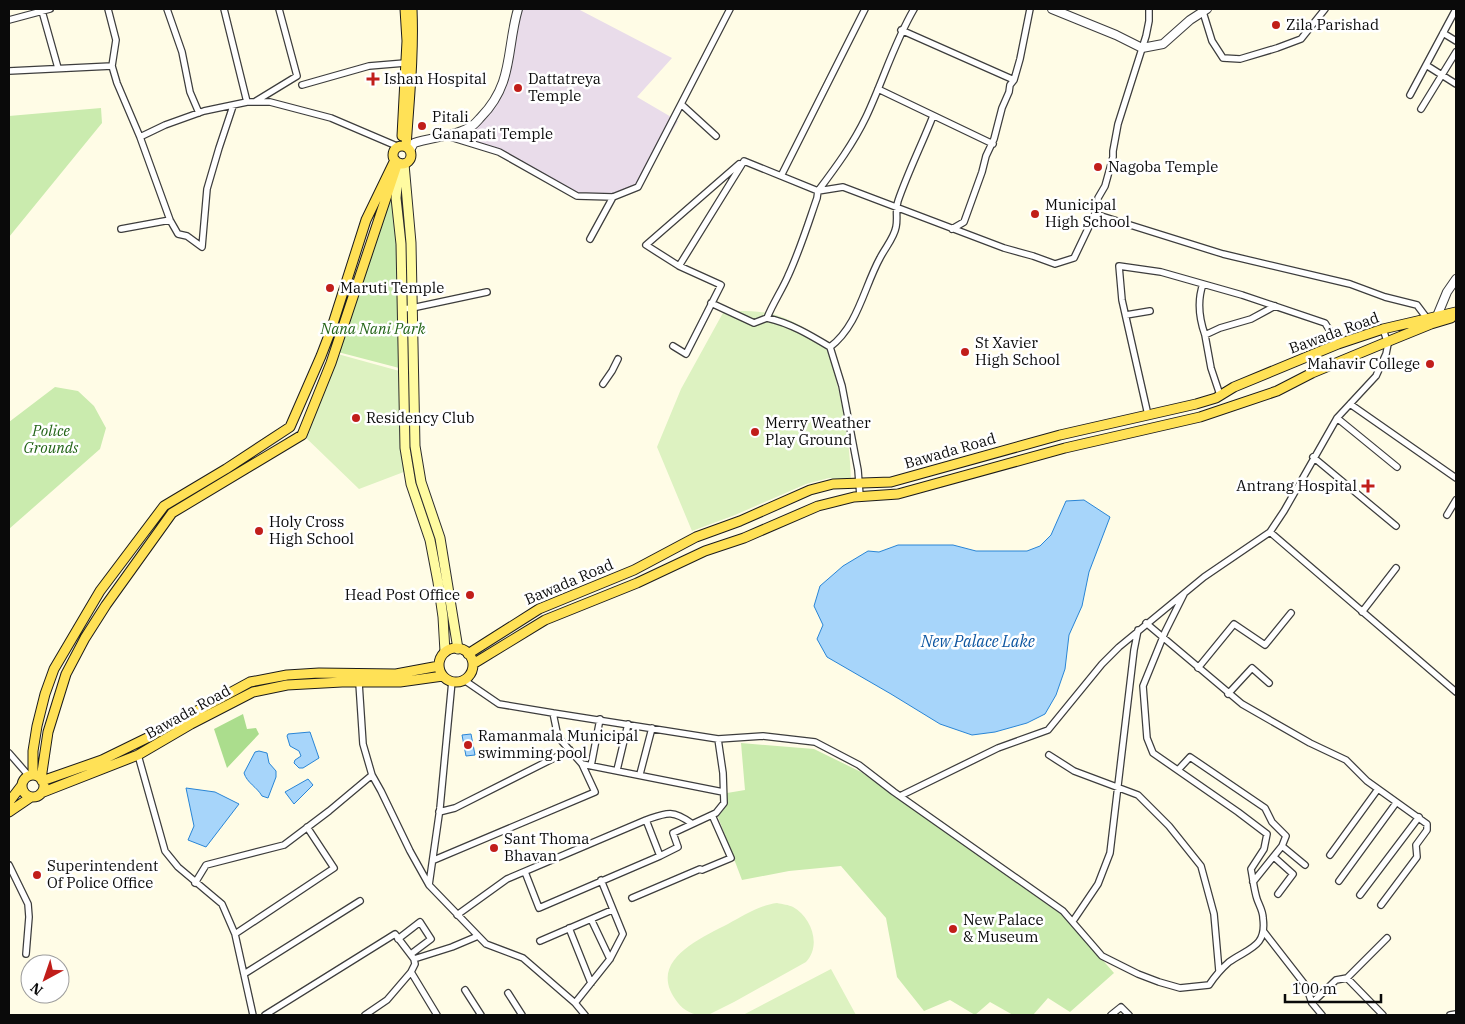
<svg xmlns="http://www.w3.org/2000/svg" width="1465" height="1024" font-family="'IBM Plex Serif',serif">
<rect width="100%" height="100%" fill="#fffce6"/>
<path fill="#e9dcea" d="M520,9H578L672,58L637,97L678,121L637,190L615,200L579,199L504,157L449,138L481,122L494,108L507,82Z"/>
<path fill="#caebae" d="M101,108L102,123L9,237V116Z
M398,163L403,369L334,351Z
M55,387L78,391L94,406L106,428L100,449L9,529V422Z
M741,743L814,749L861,772L1065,917L1114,973L1070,1012L1048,998L1033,1015H1013L990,1002L975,1015L950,1000L924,1011L897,977L886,918L841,866L789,871L742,880L718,817L727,805V793L745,790Z"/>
<path fill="#abdd8d" d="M243,714L247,729L256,728L259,734L227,768L214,729Z"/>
<path fill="#ddf2c1" d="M724,311C741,311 759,310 776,315C793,320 810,331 825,341C839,386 850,433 851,481L829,478L806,484L735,515L692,531L657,447L681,389Z
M334,353L403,372L409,470L359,489L302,434Z
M777,903C782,904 789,905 793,907C811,917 822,945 806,962L734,1002L708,1015C697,1017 685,1012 678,1003C645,962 699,939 728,924C743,916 760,905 777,903Z
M831,969L856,1015H743Z"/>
<path fill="#a7d5fa" stroke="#2985d6" d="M1084,500L1110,517L1089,572L1082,606L1069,635L1065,669L1056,695L1045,714L1027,723L995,732L972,735L940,724L891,694L827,657L817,639L823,625L814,606L820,586L843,566L868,551L879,552L898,545H953L976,551H1027L1040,546L1051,535L1066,501Z
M310,732L319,758L303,768H299L294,763L295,760L301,756L299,751L290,746L287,736L288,734Z
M471,734L475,755L466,756L462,735Z
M259,751L267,753L269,763L276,771V777L268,798L262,796C257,787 247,783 244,773L255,752Z
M308,779L313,785L294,804L285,792Z
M186,788L215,792L239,804L206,847L188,840L194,826Z"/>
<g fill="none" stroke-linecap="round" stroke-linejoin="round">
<g stroke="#3d3d3d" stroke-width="8">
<path id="minor" d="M108,9L116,40L112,66L117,83L140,137L170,220L178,234L187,236L202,247L207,189L219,148L233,106
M167,9L182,52L190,92L199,113
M224,9L247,102
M42,11L58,68H57
M1203,12L1212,41L1223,58L1240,59L1277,48L1301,39L1325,9
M9,20L50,9
M901,30L1014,80
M1443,33L1456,41
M1426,65L1456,84
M9,71L112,66
M302,85L369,66L405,63
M878,89L993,144
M1410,95L1456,9
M256,101L297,76L279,9
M681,104L730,9
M1421,109L1456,52
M447,136L499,152L577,196L613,197L638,187L681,104L716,136
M140,137L165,125L204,111L247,102H270L331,118L399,147
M781,176L865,9
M1095,214L1223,254L1350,284L1385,297L1417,305L1429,321
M121,229L170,220
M952,229L964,222L982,172L986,156L994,139L1002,108L1009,92L1010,85L1014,80L1020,59L1030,9
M590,239L613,197
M679,266L744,161L818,191L843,187L1004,248L1033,256L1055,264L1074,258L1095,214L1098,205V198L1105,186L1113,157V151L1118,124L1146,36L1149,21V9
M1203,284C1197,301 1199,318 1205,335L1220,328L1251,319L1275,306
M711,303L754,323L767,318
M402,309L412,308L487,292
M1126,315L1150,311
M1205,335L1211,368L1220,395
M673,346L686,354L721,285L679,266L646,245L739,164
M830,347C858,326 864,287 880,258C885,248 894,238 896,227C898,218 895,210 898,201C908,172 922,144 933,116
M603,384L612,371L618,359
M1350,404L1456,478
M1148,415L1122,300L1119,266L1161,272L1242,295L1325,323L1338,344
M1337,418L1397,467
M1313,457L1396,526
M860,496L858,470L842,386L830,347C810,335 790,323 767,318C773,303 782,290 788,276C800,250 808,224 817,198L818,191C836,167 853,144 866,117C883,81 894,43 914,9
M1447,515L1456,500
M1270,532L1456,692
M1362,612L1396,568
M1146,623L1242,704L1310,743L1346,760L1367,781L1427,824V830L1416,845L1417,857L1381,905
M1198,668L1234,624L1265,645L1291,613
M452,681L440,808L429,885L486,944L523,958L575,1003L585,1015
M359,683L363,744L372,775L381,791L410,851L429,885
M1228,694L1252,668L1269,683
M718,739L763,736L815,742L859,765L894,792L1063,911L1102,956L1138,974L1159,982L1180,988L1209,985C1215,976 1221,969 1229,962C1249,948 1267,947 1263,918C1263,911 1259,905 1257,899C1254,890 1253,879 1251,869L1264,849L1267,834L1238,812L1153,753L1147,738L1143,686L1165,632L1184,594
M9,753L29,776
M138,755L165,851L178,867L222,904L235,934
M1049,755L1074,771L1138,795L1169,826L1201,866L1214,914L1219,971
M582,764L723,792
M591,766L600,719
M617,770L628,724
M1178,770L1190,757L1265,808L1272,822L1286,836L1282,846L1253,882
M640,774L652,728
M900,796L998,748L1048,730L1102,664L1119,647L1204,577L1270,532L1284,511L1337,418L1376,376L1386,354L1388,344L1383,329
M439,812L455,808L570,750
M646,820C666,813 672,809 691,823
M1282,846L1305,865
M1330,855L1378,789
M1274,857L1293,874L1278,894
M434,860L595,792L582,764L558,737L553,713L499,704L464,680
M9,865L28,904L29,917L26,954
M525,872L539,908L660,856
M1339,881L1396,803
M195,883L206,865L284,845L329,811L372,775
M1360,895L1419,817
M632,898L700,869L702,870L731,858L712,815
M457,915L507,879L646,820L660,856L678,847L673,833L716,813L724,803L723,773L718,739L553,713
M591,919L610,959
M1073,921L1098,884L1110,853L1134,650L1138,630
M569,928L591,983
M1264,932L1306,986L1312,1003L1322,1015
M398,939L420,922L431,939L411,954
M540,941L612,910
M414,959L452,947L478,936
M244,974L360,901
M1347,978L1383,1015
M465,990L481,1015
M508,993L522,1015
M575,1003L610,959L623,934L601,880
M1312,1003L1336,980L1347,978L1387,938
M253,1015L235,934L334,868L307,827
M265,1015L395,934L414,959L415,964L411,972L437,1015
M365,1015L387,1000L411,972
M1111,1015L1121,1007L1129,1015
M1450,1015L1456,1014"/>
</g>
<g stroke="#3d3d3d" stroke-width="10">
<path id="tertiary" d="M1052,9L1116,35L1142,48L1163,44L1190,20L1207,9
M410,150L414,143C432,137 459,136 473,125C476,123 479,119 481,117C514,83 506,50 518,9
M1435,321L1447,292L1456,279"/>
</g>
<g stroke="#2c2c2c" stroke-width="11">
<path id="secondary" d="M399,163L396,198L401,244L405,448L411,484L430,540L438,582L443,617L445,652
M404,164L411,243L415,446L421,482L440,538L458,649"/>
</g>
<g stroke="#1b1b1b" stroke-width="11">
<path id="primary" d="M402,136L407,41L405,9
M393 155a9 9 0 1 1 18 0a9 9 0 1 1-18 0Z
M406,147C409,101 414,55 412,9
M439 665a17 17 0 1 1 34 0a17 17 0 1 1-34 0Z
M468,654L539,609L634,570L696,537L740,521L810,490L833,484L891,482L1060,435L1196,404L1216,398L1234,387L1338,344L1383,329L1456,312
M473,664L545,620L637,583L705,551L744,538L818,506L854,497L898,494L1065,448L1200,417L1277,391L1312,373L1394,339L1431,324L1451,318
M33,775V751L37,726L45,694L54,669L100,591L164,506L226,469L290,427L321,356L331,330L366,220L395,160
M22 786a11 11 0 1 1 22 0a11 11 0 1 1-22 0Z
M41,779L48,732L66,674L85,638L106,605L172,513L302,435L331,363L396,168
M42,781L102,760L147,738L250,682L287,675L319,673L396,674L439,666
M41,793L138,755L191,724L253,692L287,685L342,682H400L443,676
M9,802L22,785
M9,812L31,797"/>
</g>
<use href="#minor" stroke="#fff" stroke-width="5.5"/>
<use href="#tertiary" stroke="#fff" stroke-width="8"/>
<use href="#secondary" stroke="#fffba1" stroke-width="9"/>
<use href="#primary" stroke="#ffe156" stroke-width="9"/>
</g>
<g fill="#c11e1a" stroke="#fff" stroke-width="2">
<circle cx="1276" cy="25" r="5"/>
<path d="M370.5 71.5h5v5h5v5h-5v5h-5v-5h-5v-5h5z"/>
<circle cx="518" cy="88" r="5"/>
<circle cx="422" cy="126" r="5"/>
<circle cx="1098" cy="167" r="5"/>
<circle cx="1035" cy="214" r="5"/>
<circle cx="330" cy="288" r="5"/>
<circle cx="965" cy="352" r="5"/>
<circle cx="1430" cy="364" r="5"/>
<circle cx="356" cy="418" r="5"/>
<circle cx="755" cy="432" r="5"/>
<path d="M1365.5 478.5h5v5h5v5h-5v5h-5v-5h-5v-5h5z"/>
<circle cx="259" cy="531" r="5"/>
<circle cx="470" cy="595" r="5"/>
<circle cx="468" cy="745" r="5"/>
<circle cx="494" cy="848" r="5"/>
<circle cx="37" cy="875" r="5"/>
<circle cx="953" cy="929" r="5"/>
</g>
<g text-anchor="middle" stroke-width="5" stroke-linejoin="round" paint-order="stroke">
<g font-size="15" fill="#0a0a0a" stroke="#fff" text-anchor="start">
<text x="1286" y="30">Zila Parishad</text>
<text x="384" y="84">Ishan Hospital</text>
<text x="528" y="84">Dattatreya<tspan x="528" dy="17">Temple</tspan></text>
<text x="432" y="122">Pitali<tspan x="432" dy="17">Ganapati Temple</tspan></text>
<text x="1108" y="172">Nagoba Temple</text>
<text x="1045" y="210">Municipal<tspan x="1045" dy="17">High School</tspan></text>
<text x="340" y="293">Maruti Temple</text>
<text x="975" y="348">St Xavier<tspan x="975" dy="17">High School</tspan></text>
<text x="1420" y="369" text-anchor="end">Mahavir College</text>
<text x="366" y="423">Residency Club</text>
<text x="765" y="428">Merry Weather<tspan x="765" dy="17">Play Ground</tspan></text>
<text x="1357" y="491" text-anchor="end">Antrang Hospital</text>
<text x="269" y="527">Holy Cross<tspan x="269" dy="17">High School</tspan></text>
<text x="460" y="600" text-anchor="end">Head Post Office</text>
<text x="478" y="741">Ramanmala Municipal<tspan x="478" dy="17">swimming pool</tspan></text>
<text x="504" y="844">Sant Thoma<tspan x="504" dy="17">Bhavan</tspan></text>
<text x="47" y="871">Superintendent<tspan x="47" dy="17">Of Police Office</tspan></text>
<text x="963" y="925">New Palace<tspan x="963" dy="17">&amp; Museum</tspan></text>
</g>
<g font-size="15" font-style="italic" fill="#226417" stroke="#fff">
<text x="373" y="334">Nana Nani Park</text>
<text x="51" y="436">Police<tspan x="51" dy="17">Grounds</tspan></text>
</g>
<g font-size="15" fill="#0a0a0a" stroke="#fff">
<text transform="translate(1334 333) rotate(-20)" y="5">Bawada Road</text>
<text transform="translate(950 451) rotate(-16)" y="5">Bawada Road</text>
<text transform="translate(569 582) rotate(-23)" y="5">Bawada Road</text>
<text transform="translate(188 712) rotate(-29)" y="5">Bawada Road</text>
</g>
<g font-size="16" font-style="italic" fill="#0d56a1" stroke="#fff">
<text x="978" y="647">New Palace Lake</text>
</g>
</g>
<rect width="1465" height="1024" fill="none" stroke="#0a0a0a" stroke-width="20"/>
<g transform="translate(45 979) rotate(220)"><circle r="24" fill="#ffffff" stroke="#9d9d9d"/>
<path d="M0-4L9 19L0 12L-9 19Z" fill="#c11e1a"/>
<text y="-8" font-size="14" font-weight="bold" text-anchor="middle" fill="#0a0a0a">N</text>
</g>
<path d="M1285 994v8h96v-8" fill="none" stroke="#0a0a0a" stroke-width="2.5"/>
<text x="1292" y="994" font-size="15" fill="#0a0a0a" stroke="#ffffff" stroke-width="4" paint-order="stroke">100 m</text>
</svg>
